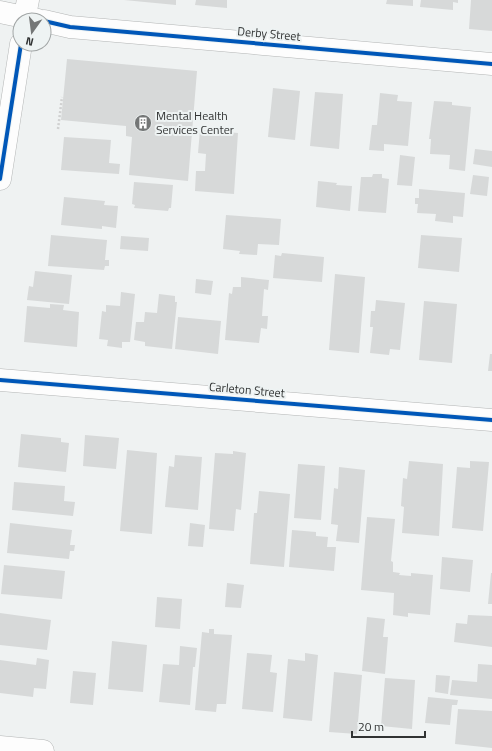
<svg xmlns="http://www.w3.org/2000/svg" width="492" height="751" font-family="'Titillium Web',sans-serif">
<rect width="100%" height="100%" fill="#eff2f2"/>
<path fill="#d7d9d9" d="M124,0H176V5Z
M196,0H227V8L195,5Z
M387,0H413V6L386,4Z
M421,0H458V3L453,2V10L420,7Z
M471,0H492V31L469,29Z
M67,59L197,71L188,181L129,175L132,137L126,136V126L61,120Z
M273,88L300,91L295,140L268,137Z
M315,92L343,94L339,149L310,146Z
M380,93L398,95L397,101L412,102L408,146L384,144V151L369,150L372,125H377Z
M434,101L452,102V105L471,107L465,171L449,169L450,155L430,154L431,139H429Z
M200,130L238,133L234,194L195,191L196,171H205L206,154L198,153Z
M64,137L111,140L109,163L120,164L119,174L61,170Z
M475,149L492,151V167L473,164Z
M400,155L415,157L412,186L397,185Z
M373,174H382V178L389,179L386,213L358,211L361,177H372Z
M473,175L489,177L487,196L470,194Z
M318,181L337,183L336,185L352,186L350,211L316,207Z
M134,182L173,185L171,208H169L168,211L134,208L135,205L132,204Z
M419,189L465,193L463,217L453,216V223L435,221L436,214L417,213L418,204H415V198H419Z
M64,197L105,201L104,205L118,206L116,228L102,226V229L61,225Z
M226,215L281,219L279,245L258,244L257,255L239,254L240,251L223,249Z
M51,235L107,240L105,260H109V266H105L104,270L48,266Z
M421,235L462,238L459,272L418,268Z
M121,236L149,238L148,251L120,249Z
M282,253L324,257L322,282L273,278L275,255L281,256Z
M35,271L72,275L69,304L27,300L29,286L33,287Z
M335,274L365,277L359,353L329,350Z
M241,277L269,280L268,290L264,289L262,316H268L267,329L261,328L259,343L225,340L229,293L232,294L233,287H241Z
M196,279L213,281L211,295L195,293Z
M121,292L135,294L130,342H122V348L107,346L108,340L99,339L102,311L106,312V305L120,306Z
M159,294L175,296V302H177L172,349L145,346V342L134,340L136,322H144L145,312L157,313Z
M376,300L405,303L400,350L390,349L389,355L370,353L373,327H370L371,311H375Z
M424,301L457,304L452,363L419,360Z
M50,304L64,305L63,310L79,312L77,347L24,342L27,306L50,308Z
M178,317L221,321L218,354L175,349Z
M490,354H492V371H488Z
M21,434L61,438V442L69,443L66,472L18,467Z
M85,435L119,438L116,469L83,466Z
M127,450L157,453L152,534L120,531Z
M233,451L246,453L241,510L236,509L234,531L209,529L215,453L233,454Z
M175,455L202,457L198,510L165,507L169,466L174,467Z
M409,461L443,464L439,536L402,533L404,507L401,506L403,478L407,479Z
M470,461L489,462L483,531L452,528L457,467L470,468Z
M298,464L325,466L321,520L294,518Z
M339,467L365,470L359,543L336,541L338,525L331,524L334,488L338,489Z
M14,482L65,486L64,501L75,502L73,516L12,510Z
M259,491L290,494L284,567L250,564L254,513H257Z
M367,517L395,519L391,561L393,562V572L400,573L399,575L411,576V573L433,575L430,615L408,613V617L393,615L394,593L361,590Z
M10,523L72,530L70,545H75L74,551H70L69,559L7,553Z
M190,523L205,525L203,547L188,546Z
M292,530L316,532V536L328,537L327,547H336L334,571L289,567Z
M442,557L473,560L470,592L440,589Z
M4,565L65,571L62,599L1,594Z
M491,573H492V604H488Z
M227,583L244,585L241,608L225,607Z
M157,597L182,599L180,629L155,627Z
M0,613L51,620L47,650L0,645Z
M468,615L492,616V647L454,642L456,623L467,624Z
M367,617L385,619L383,637H388L385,674L362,671Z
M209,629H214V634L232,635L226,704H217L216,712L195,710L202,632L209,633Z
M112,641L147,645L143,692L108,689Z
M180,646L197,648L195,667H193L190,705L159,702L163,664L179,665Z
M247,653L272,655L270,672L277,673L273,712L242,709Z
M305,653L318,655L312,721L283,718L288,659L305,661Z
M37,658L49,660L46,689L34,688L33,697L0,693V660L36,665Z
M478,664L492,665V699L450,695L452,680L477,682Z
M73,671L96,673L93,705L70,703Z
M334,672L362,675L357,734L329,732Z
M436,675L450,676L448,694L435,692Z
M385,678L415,680L412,729L381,726Z
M428,697L458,700L457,705H452L450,725L425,723Z
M458,709L492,711V748L455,744Z"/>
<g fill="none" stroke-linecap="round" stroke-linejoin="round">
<g stroke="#b3b5b5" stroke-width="23">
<path id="street" d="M0,12L38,20
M44,21L70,27L492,64
M0,380L492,420
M0,747L43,751"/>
</g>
<g stroke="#b3b5b5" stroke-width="23">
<path id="secondary" d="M24,20L28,0
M0,179L21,44"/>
</g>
<path stroke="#d0d1d1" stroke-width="2.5" stroke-dasharray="2 2" stroke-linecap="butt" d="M58,129L62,97"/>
<use href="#street" stroke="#fdfdfd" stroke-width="22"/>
<use href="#secondary" stroke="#fdfdfd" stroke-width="22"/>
<g stroke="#eef3f3" stroke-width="6">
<path id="cycleway" d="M44,21L70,27L492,64
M0,179L21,44
M0,380L492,420"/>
</g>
<use href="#cycleway" stroke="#0057b8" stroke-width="4"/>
</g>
<defs>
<g id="building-disc" transform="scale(0.9)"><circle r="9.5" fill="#747676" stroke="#eef3f3"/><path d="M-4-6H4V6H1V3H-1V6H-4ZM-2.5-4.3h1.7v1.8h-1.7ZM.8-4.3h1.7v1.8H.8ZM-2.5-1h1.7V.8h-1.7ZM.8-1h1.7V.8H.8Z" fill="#fff"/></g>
</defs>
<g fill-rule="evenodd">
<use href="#building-disc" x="143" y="123"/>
</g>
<g text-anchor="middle" stroke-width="4" stroke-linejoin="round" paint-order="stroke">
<g font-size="12" fill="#313333" stroke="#eef3f3">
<text transform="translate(269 34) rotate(5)" y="4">Derby Street</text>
<text transform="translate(247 390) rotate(5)" y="4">Carleton Street</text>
</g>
<g font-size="12" fill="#313333" stroke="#eef3f3" text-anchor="start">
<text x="156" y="120">Mental Health<tspan x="156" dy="14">Services Center</tspan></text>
</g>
</g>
<g transform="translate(32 32) rotate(194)"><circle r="19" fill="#eef3f3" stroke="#a2a6a6"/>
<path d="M0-3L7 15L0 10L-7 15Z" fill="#747676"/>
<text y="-6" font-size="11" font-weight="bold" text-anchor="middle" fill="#313333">N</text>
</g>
<path d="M352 731v6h73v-6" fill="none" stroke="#313333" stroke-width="2"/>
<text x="358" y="731" font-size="12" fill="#313333" stroke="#eef3f3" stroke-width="3" paint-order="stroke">20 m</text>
</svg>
